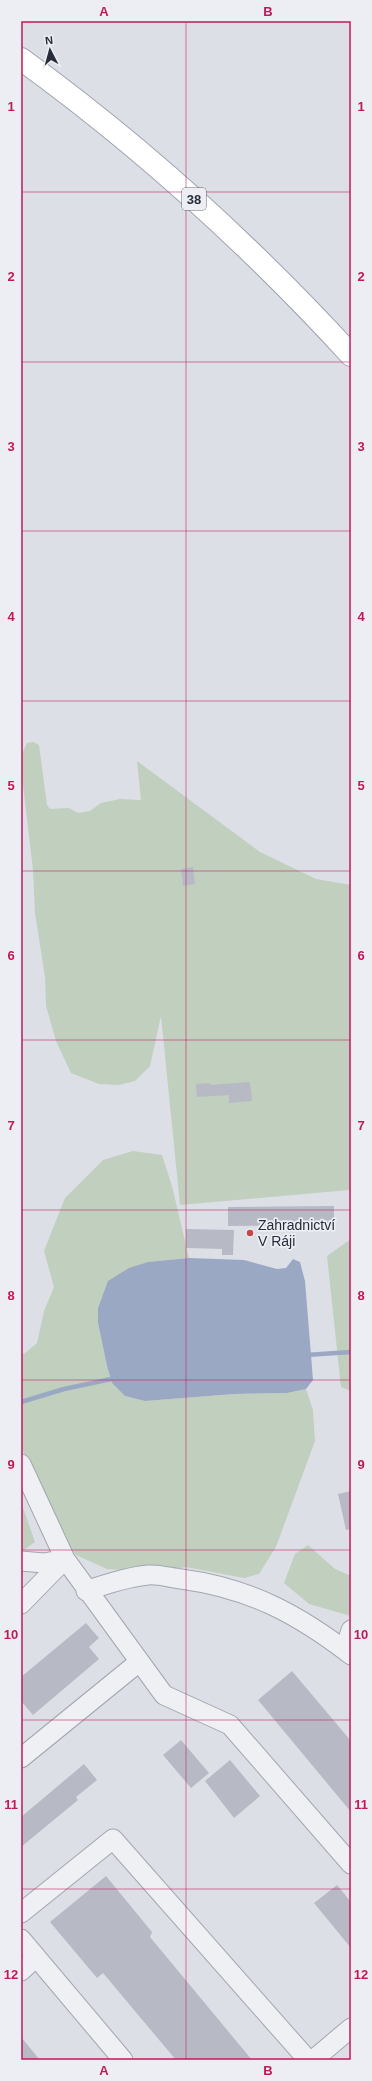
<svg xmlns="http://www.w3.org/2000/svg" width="372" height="2081" font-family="Arial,sans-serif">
<rect width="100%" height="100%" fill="#dddfe6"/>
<path fill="#c0cfbe" d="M33,742L39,745L47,805L50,809L69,808L78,813L90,811L101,803L120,799L141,800L137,761L260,852L316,879L351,885V1201L349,1190L180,1205L161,1016L150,1066L135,1081L119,1085L99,1084L71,1073L56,1041L46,1006L45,977L35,913L33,870L21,768V756L27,743Z
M133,1151L162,1155L172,1186L189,1258L148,1262L102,1297L98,1308V1323L107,1366L112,1383L125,1396L145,1401L234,1394L287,1393L306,1389L313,1410L315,1441L276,1547L259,1574L244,1578L186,1567L158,1572L107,1569L76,1555L52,1520L21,1447V1352L24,1354L37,1343L44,1311L54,1287L44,1251L65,1198L103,1160Z
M351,1239V1391L341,1387L327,1256Z
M21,1502L35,1542L22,1551H21Z
M308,1545L335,1569L351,1576V1616L309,1604L284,1583L295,1554Z"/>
<path fill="#9aa8c4" d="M189,1258L244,1260L277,1269L286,1268L293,1259L300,1262L305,1281L313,1380L306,1389L287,1393L234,1394L145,1401L125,1396L112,1383L107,1366L98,1323V1308L108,1281L129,1268L148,1262Z"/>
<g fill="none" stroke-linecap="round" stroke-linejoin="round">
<path stroke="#9aa8c4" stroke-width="4.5" d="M306,1355L351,1352
M21,1402L64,1389L116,1378"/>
</g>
<path fill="#b7bac5" d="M193,867L195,884L183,886L181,869Z
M250,1082L252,1101L229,1103V1095L197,1097L196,1084L210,1083V1085Z
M334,1206V1225L228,1226V1207Z
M186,1229L234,1230L233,1255H222V1249L186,1248Z
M351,1491V1529L346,1530L338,1494Z
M86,1623L99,1638L89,1647L99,1659L33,1715L21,1701V1677Z
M292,1671L351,1741V1812L258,1700Z
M181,1740L209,1773L191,1788L163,1755Z
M230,1760L260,1796L234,1818L205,1781Z
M84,1764L97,1780L76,1797L78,1800L21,1847V1817Z
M106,1876L152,1932L150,1937L252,2060H176L103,1973L97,1978L50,1922Z
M337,1885L351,1902V1948L314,1903Z
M21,2037L40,2060H21Z"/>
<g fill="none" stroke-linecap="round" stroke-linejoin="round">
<g stroke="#a3a6af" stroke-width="21">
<path id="minor" d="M21,1464L65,1559L164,1695L230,1725L351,1864
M21,1561L44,1563L65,1559L21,1604
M86,1591C106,1584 127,1577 148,1575C159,1574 171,1578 181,1579C249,1588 298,1614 351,1655
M345,1650L351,1630
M21,1758L139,1662
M21,1913L113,1839L308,2060
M21,1939L123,2060
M21,1971L36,1957
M313,2060L351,2028"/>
</g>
<g stroke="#9da2b0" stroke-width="24">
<path id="major" d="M21,59C141,146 251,246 351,355"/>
</g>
<use href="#minor" stroke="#eff0f4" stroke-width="19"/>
<use href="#major" stroke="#fff" stroke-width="22"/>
</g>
<path fill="none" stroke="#c2185b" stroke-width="1" stroke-opacity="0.55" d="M186,21V2060M21,192H351M21,362H351M21,531H351M21,701H351M21,871H351M21,1040H351M21,1210H351M21,1380H351M21,1550H351M21,1720H351M21,1889H351"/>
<circle fill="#c4484a" stroke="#eceef3" stroke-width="1.5" cx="250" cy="1233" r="4"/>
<g text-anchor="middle" stroke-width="3.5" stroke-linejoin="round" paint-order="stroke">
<rect fill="#eceef3" stroke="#626672" stroke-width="1" x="182" y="188" width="24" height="22" rx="3"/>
<g font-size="13" font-weight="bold" fill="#272c3b">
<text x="194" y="204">38</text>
</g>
<g font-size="14" fill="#272c3b" stroke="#eceef3" text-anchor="start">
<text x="258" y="1230">Zahradnictví<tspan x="258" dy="16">V Ráji</tspan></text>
</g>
</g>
<rect width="372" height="2081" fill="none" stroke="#eceef3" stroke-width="44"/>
<g transform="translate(50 50) rotate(354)" stroke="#eceef3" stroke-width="3" paint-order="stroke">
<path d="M0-3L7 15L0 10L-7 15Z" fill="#272c3b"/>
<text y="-6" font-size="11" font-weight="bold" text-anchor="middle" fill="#272c3b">N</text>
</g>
<rect x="22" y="22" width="328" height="2037" fill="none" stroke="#c2185b" stroke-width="1.5"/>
<g font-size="13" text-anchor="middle" font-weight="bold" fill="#c2185b">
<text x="104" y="16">A</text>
<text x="268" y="16">B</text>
<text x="11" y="111">1</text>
<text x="361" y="111">1</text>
<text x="11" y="281">2</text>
<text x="361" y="281">2</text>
<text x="11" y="451">3</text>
<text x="361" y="451">3</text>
<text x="11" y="621">4</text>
<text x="361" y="621">4</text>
<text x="11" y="790">5</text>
<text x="361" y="790">5</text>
<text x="11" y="960">6</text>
<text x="361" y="960">6</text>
<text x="11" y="1130">7</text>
<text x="361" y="1130">7</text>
<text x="11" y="1300">8</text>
<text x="361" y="1300">8</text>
<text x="11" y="1469">9</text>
<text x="361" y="1469">9</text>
<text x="11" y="1639">10</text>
<text x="361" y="1639">10</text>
<text x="11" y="1809">11</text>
<text x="361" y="1809">11</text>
<text x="11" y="1979">12</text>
<text x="361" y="1979">12</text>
<text x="104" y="2075">A</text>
<text x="268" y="2075">B</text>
</g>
</svg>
